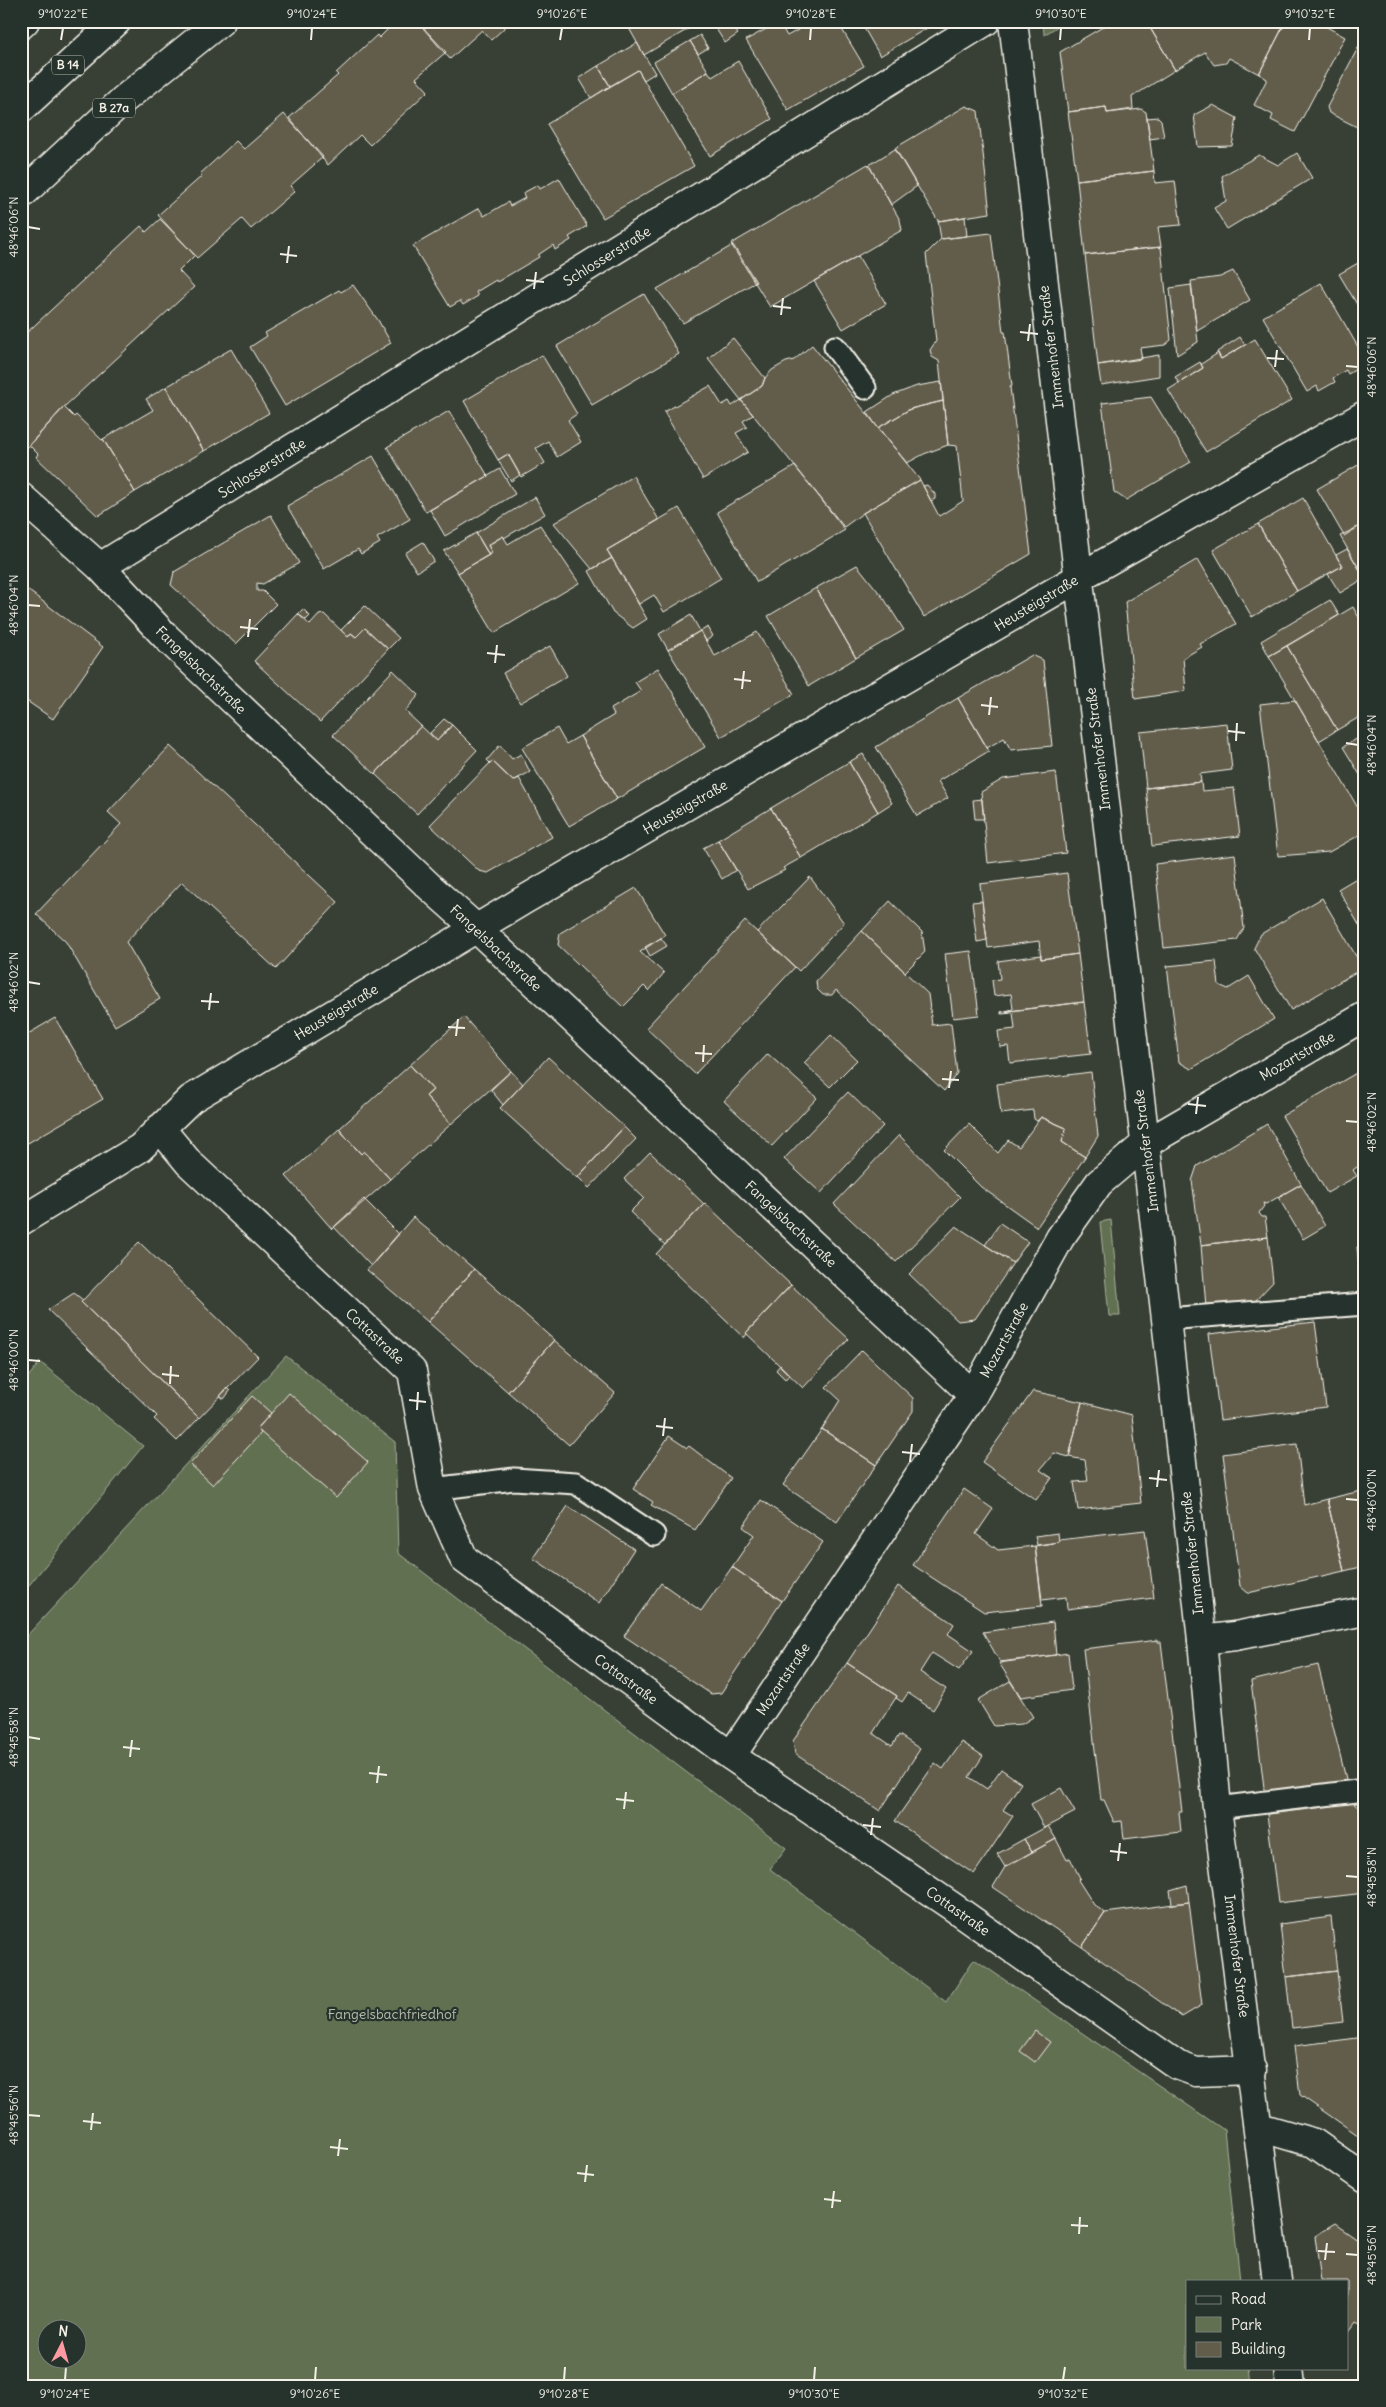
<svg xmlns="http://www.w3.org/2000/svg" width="1386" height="2407" font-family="Delius,sans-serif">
<rect width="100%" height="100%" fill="#384036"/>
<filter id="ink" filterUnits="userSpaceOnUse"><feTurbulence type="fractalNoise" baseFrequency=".02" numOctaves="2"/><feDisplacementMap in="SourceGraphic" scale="10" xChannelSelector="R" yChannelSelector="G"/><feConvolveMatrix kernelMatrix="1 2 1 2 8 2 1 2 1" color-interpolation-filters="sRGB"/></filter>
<g filter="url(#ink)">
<path fill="#617051" stroke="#aab09c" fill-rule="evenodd" d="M1043,21H1066L1044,35Z
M1111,1220L1120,1316H1109L1100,1222Z
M286,1356L395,1442L398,1553L786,1848L770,1869L946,2002L974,1959L1224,2130L1240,2281H1187V2368H1249L1251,2386H21V1642ZM48,2330H78V2360H48Z
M40,1362L143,1446L21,1595V1386Z"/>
<path fill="#625d4b" stroke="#f4f1e8" d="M396,21H417L446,52L416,78L428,91L370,145L360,135L328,165L289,118L338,75L336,73L377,35L379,38Z
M417,21H512L491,40L482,30L450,59Z
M625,21H702L644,55Z
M711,21H730L738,34L725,43Z
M793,21H837L864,66L788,110L746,40L779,22L787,36L798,30Z
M860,21H939L880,56Z
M1113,21H1146L1175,70L1132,97L1133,109L1107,113L1106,107L1068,112L1060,52Z
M1146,21H1286L1259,74L1229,58L1226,63L1214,65L1205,52L1175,70Z
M1286,21H1316L1345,37L1295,132L1271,120L1273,115L1254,105L1267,79L1259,74Z
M700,35L708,48L698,54L690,41Z
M690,41L708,71L672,93L654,62Z
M637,43L655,73L644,80L638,70L610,86L598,66Z
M1360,44L1365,47V131L1329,113L1327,107Z
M738,61L772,119L710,156L672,93L708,71L712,77Z
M598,66L610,86L591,98L579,78Z
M638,70L694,166L603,218L547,124Z
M1213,105L1237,118L1232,146L1198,147L1194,115Z
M966,106L978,111L990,213L938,221L895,148Z
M1106,107L1107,113L1141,109L1146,112L1154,171L1077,180L1068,112Z
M284,114L323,157L290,186L295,191L251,229L242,219L197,258L158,215L202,176L200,174L236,141L244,149Z
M1158,117L1161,120L1164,137L1150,139L1147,118Z
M895,149L917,186L891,205L869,165Z
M1297,153L1312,178L1227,229L1214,208L1226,201L1222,176L1259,155L1278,165Z
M868,164L900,220L902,230L770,307L731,244Z
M1154,171L1155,183L1175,181L1181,225L1158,227L1161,247L1085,255L1077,180Z
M559,178L587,226L569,237L571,240L555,250L553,245L538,255L539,257L497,282L496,280L476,292L478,296L463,305L460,301L450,307L413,246L479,208L484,216L508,202L510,206L525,198L523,193L538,185L540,189Z
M965,217L967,236L941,239L938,221Z
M160,219L195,255L179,271L194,287L64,407L27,448L21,443V347L24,345L21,338L141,226L146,232Z
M991,233L1003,332H1005L1012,386L1010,387L1031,554L924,617L863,513L920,480L939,516L963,501L957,446L948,445L939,361L932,357L930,350L936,341L926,254L941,239Z
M733,245L756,282L683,323L657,289Z
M1161,247L1171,340L1165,345L1140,348L1142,359L1098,365L1085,255Z
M858,256L886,304L843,329L814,281Z
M1365,259V318L1339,274Z
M1233,271L1250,300L1197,331L1191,281L1220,277Z
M1321,283L1365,359L1361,362L1363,365L1348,374L1346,370L1333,378L1335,382L1319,391L1317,386L1307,392L1263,317Z
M353,285L378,320L391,343L285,406L250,347L267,336L265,333L339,290L341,292Z
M1191,285L1198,342L1177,355L1170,288Z
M644,294L679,354L592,405L557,346Z
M1240,337L1245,345L1221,359L1217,352Z
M733,338L765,378L762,386L741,400L708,358Z
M1255,339L1292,400L1206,452L1168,390L1203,368L1201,364L1218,353L1221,359Z
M812,345L920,480L863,513L844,527L741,400L762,386L765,378L772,370L786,362L794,360Z
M231,349L269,413L204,451L166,387Z
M542,355L577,414L568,420L581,442L557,457L548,441L536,448L545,463L521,477L508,454L498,460L464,401Z
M1159,355V376L1101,385L1098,365Z
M1200,362L1203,368L1179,383L1175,377Z
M941,382L943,401L910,409L878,428L867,412L893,395L917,386Z
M710,386L722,405L729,401L732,406L741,400L753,415L743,421L747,427L736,433L748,452L703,479L664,412Z
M166,387L204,451L135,492L103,439L153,410L146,399Z
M1151,397L1191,462L1126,500L1114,492L1102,403Z
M943,401L948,445L924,454L907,463L878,428L910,409Z
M64,407L74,417L76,415L102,440L103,439L135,492L98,516L36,457L38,454L29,445Z
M449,411L488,476L426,512L387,447Z
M508,454L520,475L511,481L498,460Z
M373,456L410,519L377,538L380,543L361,554L358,549L324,569L287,506Z
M1365,461V522L1363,521L1360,526L1344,536L1317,489Z
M795,466L845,530L757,582L717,512Z
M500,469L515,494L445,536L430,510Z
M633,476L659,520L607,550L612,558L592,569L554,523Z
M927,485L935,494V499L931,501L923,486Z
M535,497L545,514L504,538L503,536L488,545L492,553L489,555L476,533Z
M1303,498L1342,566L1297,591L1258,524Z
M679,508L721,578L664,612L654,595L639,604L607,550Z
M271,515L299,563L263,584L257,583V591H263L276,604L236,644L171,585L174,572Z
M1363,521L1365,522V570L1361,572L1340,536L1360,526Z
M1258,524L1297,591L1252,617L1213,550Z
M540,525L579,583L494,633L458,573L492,553L488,545L503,536L508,544Z
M476,533L489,555L458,573L444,551Z
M423,542L434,561L417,572L405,553Z
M1347,549L1365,578L1340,593L1328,574L1342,566L1336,555Z
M612,558L647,619L633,628L613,613L589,571Z
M1198,559L1236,624L1200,644L1202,647L1183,658L1186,691L1135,699L1125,602Z
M857,565L885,600L904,630L856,658L816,588Z
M21,585L103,647L53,719L21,697Z
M816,588L856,658L809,686L768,616Z
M1330,600L1339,615L1269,656L1261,641Z
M365,606L399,638L388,649L365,628L356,637L351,633L348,637L341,630Z
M1353,607L1365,628V714L1337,730L1287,646Z
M303,609L310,616L306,620L298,614Z
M298,614L310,625L319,615L324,614L348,637L351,633L356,637L365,628L388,649L320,722L254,661Z
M691,615L700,631L668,650L659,634Z
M708,627L713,636L706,641L701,631Z
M700,631L715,656L757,632L794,694L721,737L668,650Z
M550,646L567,676L520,703L503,673Z
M1287,646L1337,730L1319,741L1269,656Z
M1032,655L1043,660L1052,746L1011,750L1004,738L987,748L958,698Z
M658,668L705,747L617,799L580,736L614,715L611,709L641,691L635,682Z
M393,670L419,695L405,711L421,726L375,774L333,735Z
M958,698L989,751L938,781L948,798L917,816L876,747Z
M1295,700L1365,820V832L1329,852L1278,856L1260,704Z
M444,719L452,725L437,741L430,733Z
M1227,723L1232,770L1200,774L1201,782L1146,788L1140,732Z
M452,725L477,750L417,814L375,774L421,726L437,741Z
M557,728L566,744L580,736L617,799L569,826L522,748Z
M1365,734V783L1343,747Z
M500,745L512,759L521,754L530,772L513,781L492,761L490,763L487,760Z
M170,746L338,902L276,969L182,882L126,942L160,999L115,1026L66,942L36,914L121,824L108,812Z
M863,754L892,803L878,812L849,762Z
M492,761L513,781L519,778L552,837L488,873L479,871L430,825Z
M849,762L878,812L801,858L771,808Z
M1056,772L1066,853L988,863L981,792L1003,779Z
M1201,782L1202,791L1234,788L1240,836L1152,846L1146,788Z
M982,799L984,819H975L973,800Z
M771,808L801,858L783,868L785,870L748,889L718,840Z
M718,840L736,870L722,879L703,848Z
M1235,854L1244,928L1237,940L1164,948L1155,864Z
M1067,873L1078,954L1041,959L1039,941L988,948L980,884Z
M1365,873V935L1338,889Z
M810,877L844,923L799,971L757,932Z
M636,888L665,935L640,952L664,973L649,991L644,986L623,1007L558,945L560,933Z
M1322,898L1363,968L1291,1010L1254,948L1261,934Z
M890,901L922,932L925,952L905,972L862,931Z
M982,901L987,940L977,942L972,902Z
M745,921L795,967L695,1074L646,1028Z
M862,931L928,994L932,1025L951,1023L957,1073L944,1091L836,990L832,995H823L817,989L816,981Z
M661,938L667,946L650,956L645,947Z
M971,951L979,1015L953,1018L945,954Z
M1078,954L1084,1002L1001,1012L1013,1009L1011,994L994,996L992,980L1000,979L998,961L1041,955V959Z
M1216,961L1219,985L1228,989L1249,976L1274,1019L1191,1069L1179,1062L1167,966Z
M1084,1002L1091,1054L1010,1063L1008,1046L1000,1047L998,1031L1015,1029L1013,1013L1001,1014V1012Z
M464,1017L511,1071L451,1124L426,1096L433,1090L410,1065Z
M55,1018L103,1099L21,1147V1038Z
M831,1035L857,1060L830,1087L804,1063Z
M768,1054L817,1098L772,1146L724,1101Z
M548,1057L624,1127L577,1178L500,1108Z
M410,1065L433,1090L426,1096L451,1124L390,1179L364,1151L361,1154L339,1129Z
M1365,1068V1161L1353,1170L1357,1176L1327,1193L1282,1116Z
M511,1071L523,1084L503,1105L491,1090Z
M1091,1072L1098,1136L1085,1157L1062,1142L1066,1128L1041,1117L1037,1121L1034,1119L1033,1110L1001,1114L997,1084Z
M848,1092L883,1126L821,1193L784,1159Z
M1041,1117L1066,1128L1062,1142L1085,1157L1037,1227L981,1187L944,1150L969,1124L998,1153L1008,1140L1019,1147Z
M1267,1124L1301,1184L1266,1204L1263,1203L1264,1206L1259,1213L1262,1217H1265L1268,1237L1201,1245L1192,1181L1197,1166Z
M624,1127L636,1139L589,1188L578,1177Z
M339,1129L361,1154L364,1151L390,1179L332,1229L286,1176Z
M899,1135L960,1197L896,1262L834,1204Z
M650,1152L704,1204L665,1245L630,1212L644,1198L624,1179Z
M1301,1184L1325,1226L1303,1239L1278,1197Z
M364,1199L399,1234L371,1266L334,1227Z
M705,1203L791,1285L746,1333L747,1334L744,1338L656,1254Z
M413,1217L474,1269L428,1322L367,1270Z
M1000,1223L1028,1242L1013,1263L985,1245Z
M956,1226L1013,1263L975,1319L958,1321L909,1274Z
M1268,1237L1273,1282L1255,1301L1206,1307L1201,1245Z
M139,1242L258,1357L199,1418L81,1302Z
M1365,1243V1297H1362L1357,1247Z
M474,1269L554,1340L508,1392L428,1322Z
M791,1285L849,1339L803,1388L746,1333Z
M74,1293L83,1300L81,1302L199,1418L177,1441L154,1419L157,1416L48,1310Z
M1315,1322L1326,1407L1220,1420L1209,1334Z
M554,1340L615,1393L569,1445L508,1392Z
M862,1350L913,1398V1411L876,1465L822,1429L840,1400L826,1387Z
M21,1359L29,1365L21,1374Z
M780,1365L790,1375L785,1379L776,1370Z
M227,1388L230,1391L224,1399L220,1396Z
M1033,1391L1082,1402L1069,1457L1054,1453L1040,1470L1052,1478L1036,1500L982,1462Z
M289,1393L368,1462L336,1498L257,1429Z
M252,1396L271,1413L257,1429L261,1433L213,1485L190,1464Z
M1082,1402L1132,1415L1141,1503L1078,1510L1074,1482L1088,1481L1085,1460L1069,1457Z
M822,1429L876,1465L837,1522L783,1485Z
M669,1436L687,1448L689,1446L731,1478L695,1530L651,1505L653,1502L633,1489Z
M1297,1444L1304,1505L1327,1499L1344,1571L1248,1593L1240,1586L1223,1454Z
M964,1489L993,1509L976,1534L998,1550L1035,1546L1042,1606L984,1612L913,1565Z
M1365,1490V1566L1344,1571L1327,1499Z
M761,1500L823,1542L782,1601L732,1567L754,1535L743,1527Z
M568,1506L634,1549L599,1603L533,1558Z
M1145,1530L1154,1598L1067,1609L1066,1597L1042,1600L1035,1546L1059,1542V1540Z
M1058,1533L1059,1542L1037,1545L1035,1536Z
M732,1567L782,1601L721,1693L711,1694L624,1636L661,1583L701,1611Z
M898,1586L954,1624L948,1634L973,1651L959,1670L932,1653L920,1672L946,1689L933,1710L908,1693L902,1702L896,1698L897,1696L847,1663Z
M1053,1622L1056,1655L1000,1662L983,1632Z
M1158,1640V1642H1161L1182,1812H1179L1181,1832L1124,1839L1122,1821L1114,1822L1104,1800H1101L1083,1649Z
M1068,1653L1072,1690L1021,1697L999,1663Z
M847,1663L897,1696L873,1733L892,1746L899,1735L920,1749L880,1811L795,1754L793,1741Z
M1318,1665L1348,1787L1265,1796L1251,1681Z
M1010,1681L1033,1717L1022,1724L994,1726L978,1700Z
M962,1742L983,1756L969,1777L987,1789L1001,1769L1021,1783L1003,1810L1013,1816L974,1874L895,1821L935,1763L943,1769Z
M1061,1788L1075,1812L1044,1828L1031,1804Z
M1353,1803L1359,1808L1365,1856V1893L1278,1903L1267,1814Z
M1048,1826L1056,1839L1032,1852L1024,1839Z
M1024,1839L1032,1852L1005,1867L997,1854Z
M1056,1839L1067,1860L1070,1858L1080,1878L1078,1880L1094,1905L1105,1913L1082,1947L993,1887L1005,1867Z
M1187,1885L1189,1902L1172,1904L1170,1890Z
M1189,1902L1202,2005L1182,2017L1082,1947L1105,1913Z
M1331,1917L1337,1971L1286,1977L1280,1924Z
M1337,1971L1343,2022L1292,2028L1286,1977Z
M1035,2031L1050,2042L1035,2062L1020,2051Z
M1365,2037V2140L1300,2095L1294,2046Z
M1335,2224L1365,2245V2327L1356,2322L1347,2334V2281H1321L1315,2236Z"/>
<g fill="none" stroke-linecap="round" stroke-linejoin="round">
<g stroke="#f4f1e8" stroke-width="25">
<path id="service" d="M835,347L865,388
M1166,1319L1365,1304
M433,1489L514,1479L576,1483L654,1535
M1217,1808L1365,1790"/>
</g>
<g stroke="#f4f1e8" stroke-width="31">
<path id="pedestrian" d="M973,1395L1060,1238L1099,1183L1145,1144
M1259,2127L1314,2143L1365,2179"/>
</g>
<g stroke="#f4f1e8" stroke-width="31">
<path id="minor" d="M21,497L100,567L167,638L431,888L477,929L973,1395L731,1756
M100,567L986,21
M160,1128L189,1163L412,1371L433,1489L464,1559L731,1756L953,1907L1177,2065L1196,2072L1252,2070
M1145,1144L1365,1016
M21,1221L140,1148L191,1099L524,900L1078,578L1365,415
M1202,1640L1235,1636L1365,1611"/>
</g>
<g stroke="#f4f1e8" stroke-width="31">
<path id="secondary" d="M1013,21L1166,1319L1202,1640L1217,1808L1277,2281
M1288,2368L1290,2386"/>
</g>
<g stroke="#f4f1e8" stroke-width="31">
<path id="primary" d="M21,25L25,21
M21,109L117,21
M21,195L123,100L221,21"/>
</g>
<use href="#service" stroke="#26332d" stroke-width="21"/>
<use href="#pedestrian" stroke="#26332d" stroke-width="28"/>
<use href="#minor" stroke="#26332d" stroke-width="28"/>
<use href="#secondary" stroke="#26332d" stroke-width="28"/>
<use href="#primary" stroke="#26332d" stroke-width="28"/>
</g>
</g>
<path fill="none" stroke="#f4f1e8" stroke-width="2" d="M61,40L63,28M311,40L312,28M560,40L562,28M810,40L811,28M1060,40L1061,28M1309,40L1310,28M28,227L40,229M280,254L297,256M287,263L289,246M526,280L544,282M534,289L536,272M773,306L791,308M781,315L783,298M1020,332L1038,334M1028,341L1030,324M1267,358L1284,359M1346,366L1358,367M1275,367L1277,350M28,605L40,606M240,627L258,629M248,637L250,619M487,653L505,655M495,663L497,645M734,679L751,681M742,689L744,671M981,705L998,707M989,715L991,697M1228,731L1245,733M1236,741L1237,723M1346,743L1358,745M28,982L40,984M201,1001L219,1002M209,1010L211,993M448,1027L465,1028M456,1036L458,1019M695,1053L712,1054M703,1062L704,1045M942,1079L959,1080M949,1088L951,1071M1188,1104L1206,1106M1196,1114L1198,1097M1346,1121L1358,1122M28,1360L40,1361M162,1374L179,1376M170,1384L171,1366M409,1400L426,1402M417,1410L418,1392M656,1426L673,1428M663,1436L665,1418M902,1452L920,1454M910,1462L912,1444M1149,1478L1167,1480M1157,1487L1159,1470M1346,1499L1358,1500M28,1737L40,1739M123,1747L140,1749M130,1757L132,1740M369,1773L387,1775M377,1783L379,1766M616,1799L634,1801M624,1809L626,1792M863,1825L881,1827M871,1835L873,1818M1110,1851L1127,1853M1118,1861L1120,1843M1346,1876L1358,1877M28,2115L40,2116M83,2121L101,2123M91,2130L93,2113M330,2147L348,2149M338,2156L340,2139M577,2173L594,2175M585,2182L587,2165M824,2199L841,2201M832,2208L834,2191M1071,2225L1088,2226M1079,2234L1080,2217M1318,2251L1335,2252M1346,2254L1358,2255M1325,2260L1327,2243M65,2380L66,2367M315,2380L316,2367M564,2380L565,2367M814,2380L815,2367M1063,2380L1065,2367"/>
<g text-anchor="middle" stroke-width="4.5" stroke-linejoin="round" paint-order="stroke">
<g fill="#26332d" stroke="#b6b8b0" stroke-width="1">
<rect x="52" y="55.5" width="32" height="19" rx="4"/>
<rect x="93" y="98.5" width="42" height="19" rx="4"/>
</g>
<g font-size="12" font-weight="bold" fill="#f4f1e8">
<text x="68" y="69">B 14</text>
<text x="114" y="112">B 27a</text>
</g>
<g font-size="14" fill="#f4f1e8" stroke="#26332d">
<text transform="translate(607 256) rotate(-32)" y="5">Schlosserstraße</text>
<text transform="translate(1051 347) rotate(-97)" y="5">Immenhofer Straße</text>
<text transform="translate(262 468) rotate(-32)" y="5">Schlosserstraße</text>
<text transform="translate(1036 603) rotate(-31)" y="5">Heusteigstraße</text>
<text transform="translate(201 670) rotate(44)" y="5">Fangelsbachstraße</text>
<text transform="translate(1098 749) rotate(-97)" y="5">Immenhofer Straße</text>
<text transform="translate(685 807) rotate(-30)" y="5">Heusteigstraße</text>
<text transform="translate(496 948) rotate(43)" y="5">Fangelsbachstraße</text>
<text transform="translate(336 1012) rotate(-31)" y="5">Heusteigstraße</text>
<text transform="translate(1297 1056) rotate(-30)" y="5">Mozartstraße</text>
<text transform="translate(1146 1151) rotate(-97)" y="5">Immenhofer Straße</text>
<text transform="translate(791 1224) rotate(43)" y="5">Fangelsbachstraße</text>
<text transform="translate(375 1336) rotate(43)" y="5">Cottastraße</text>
<text transform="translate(1004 1340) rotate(-61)" y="5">Mozartstraße</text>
<text transform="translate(1192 1553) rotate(-96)" y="5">Immenhofer Straße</text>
<text transform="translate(626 1679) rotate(36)" y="5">Cottastraße</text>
<text transform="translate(783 1679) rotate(-56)" y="5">Mozartstraße</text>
<text transform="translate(958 1911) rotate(35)" y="5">Cottastraße</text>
<text transform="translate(1237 1956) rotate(83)" y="5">Immenhofer Straße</text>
</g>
<g font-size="14" fill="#b9bdac" stroke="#26332d">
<text x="392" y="2019">Fangelsbachfriedhof</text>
</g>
</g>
<rect width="1386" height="2407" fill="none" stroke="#26332d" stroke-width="55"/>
<rect x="1186" y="2280" width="162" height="90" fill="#26332d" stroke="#787f78"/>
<rect x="1196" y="2296" width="25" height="8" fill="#26332d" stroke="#787f78"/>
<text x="1231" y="2304" font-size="15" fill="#f4f1e8">Road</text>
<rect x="1196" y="2317" width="25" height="15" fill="#617051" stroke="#787f78"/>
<text x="1231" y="2330" font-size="15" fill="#f4f1e8">Park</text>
<rect x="1196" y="2342" width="25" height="15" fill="#625d4b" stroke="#787f78"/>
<text x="1231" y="2354" font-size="15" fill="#f4f1e8">Building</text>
<g transform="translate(62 2344) rotate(6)"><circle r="24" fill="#26332d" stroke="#787f78"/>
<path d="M0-4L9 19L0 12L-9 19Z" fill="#ff9aa2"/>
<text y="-8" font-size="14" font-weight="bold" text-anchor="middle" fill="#f4f1e8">N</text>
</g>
<rect x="28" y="28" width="1330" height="2352" fill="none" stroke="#f4f1e8" stroke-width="2"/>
<g font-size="12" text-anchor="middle" fill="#f4f1e8">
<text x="63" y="18">9°10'22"E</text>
<text x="312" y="18">9°10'24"E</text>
<text x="562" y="18">9°10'26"E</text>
<text x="811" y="18">9°10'28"E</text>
<text x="1061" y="18">9°10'30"E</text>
<text x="1310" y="18">9°10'32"E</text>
<text transform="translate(14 227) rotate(-90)" y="4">48°46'06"N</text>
<text transform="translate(1372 367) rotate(-90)" y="4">48°46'06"N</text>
<text transform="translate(14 605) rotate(-90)" y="4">48°46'04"N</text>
<text transform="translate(1372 745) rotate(-90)" y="4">48°46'04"N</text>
<text transform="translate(14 982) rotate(-90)" y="4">48°46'02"N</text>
<text transform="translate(1372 1122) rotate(-90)" y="4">48°46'02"N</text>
<text transform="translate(14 1360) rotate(-90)" y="4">48°46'00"N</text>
<text transform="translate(1372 1500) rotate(-90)" y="4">48°46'00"N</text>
<text transform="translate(14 1737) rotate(-90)" y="4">48°45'58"N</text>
<text transform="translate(1372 1877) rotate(-90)" y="4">48°45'58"N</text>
<text transform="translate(14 2115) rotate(-90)" y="4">48°45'56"N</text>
<text transform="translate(1372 2255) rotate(-90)" y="4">48°45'56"N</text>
<text x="65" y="2398">9°10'24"E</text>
<text x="315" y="2398">9°10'26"E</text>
<text x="564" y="2398">9°10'28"E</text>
<text x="814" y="2398">9°10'30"E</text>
<text x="1063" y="2398">9°10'32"E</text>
</g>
</svg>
